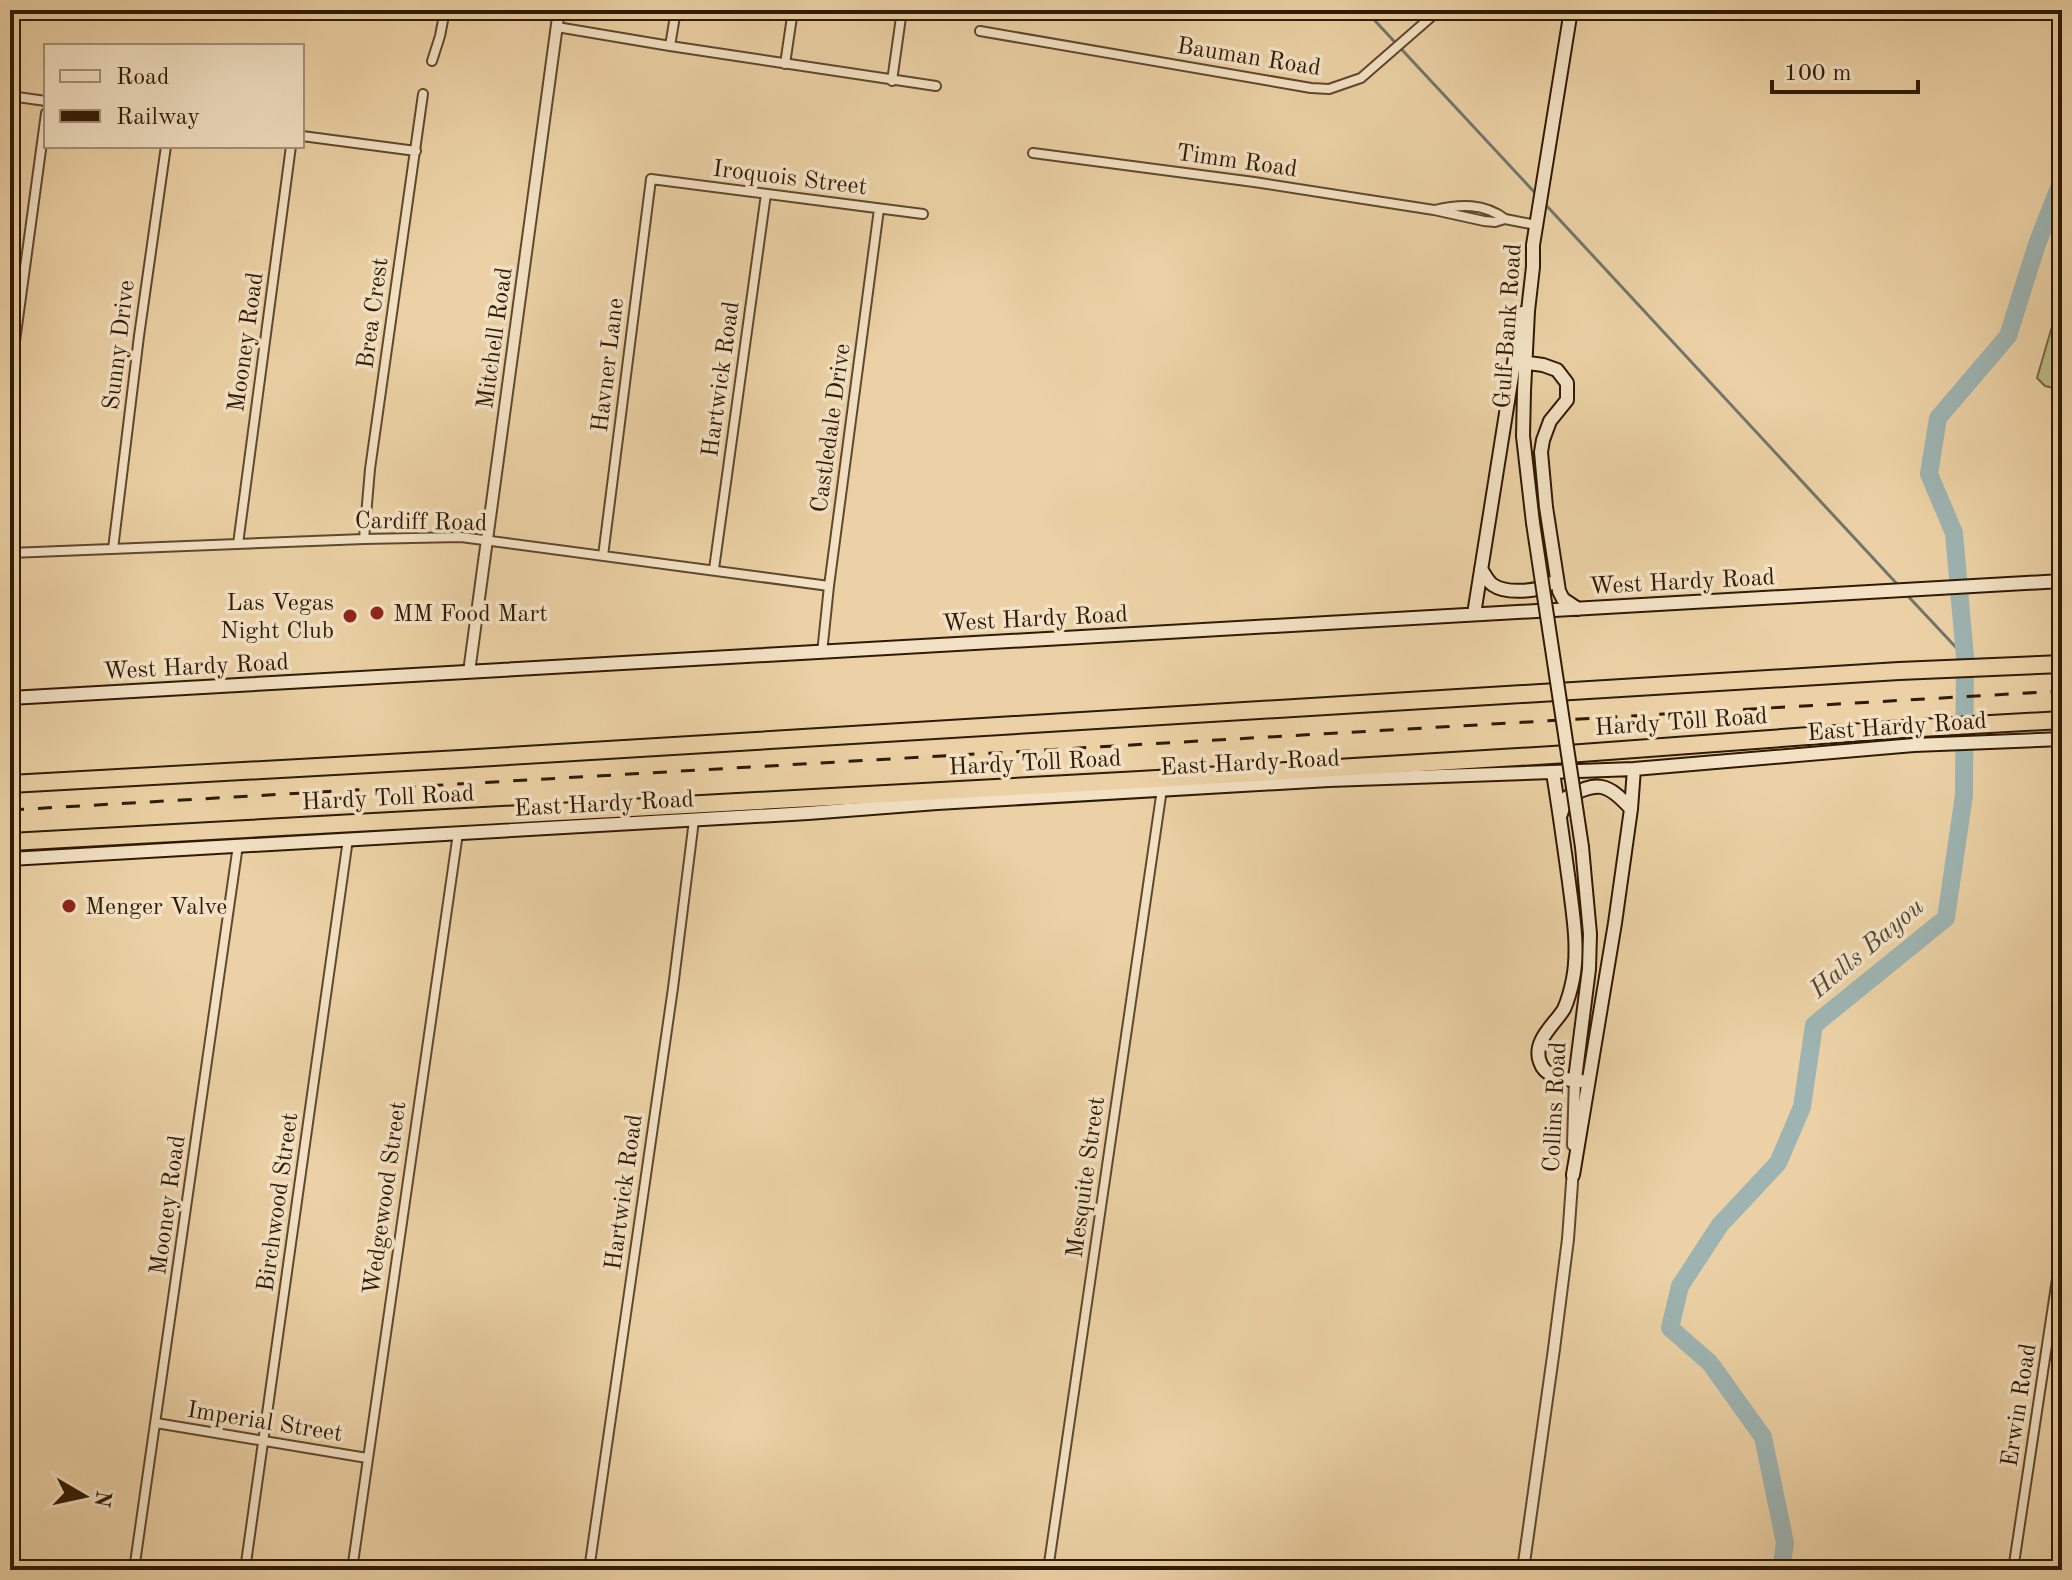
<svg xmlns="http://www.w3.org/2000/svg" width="2072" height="1580" font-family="'Old Standard TT',serif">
<rect width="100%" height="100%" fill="#ebd1a5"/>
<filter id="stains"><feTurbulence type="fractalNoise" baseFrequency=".0025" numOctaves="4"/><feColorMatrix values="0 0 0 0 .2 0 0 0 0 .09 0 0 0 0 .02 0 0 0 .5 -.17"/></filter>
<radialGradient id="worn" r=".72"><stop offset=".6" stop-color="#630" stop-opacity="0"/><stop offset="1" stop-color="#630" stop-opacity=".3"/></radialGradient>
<path fill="#bdba82" stroke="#766a42" stroke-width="2" d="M2062,292V390L2045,386L2037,378Z"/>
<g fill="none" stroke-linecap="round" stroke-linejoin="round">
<path stroke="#71766c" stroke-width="3" d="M1365,10L1537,195
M1545,204L1898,585
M1906,594L1965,657"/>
<path stroke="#9db4b2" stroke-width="18" d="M1781,1570L1785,1543L1763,1437L1710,1363L1670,1328L1680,1286L1720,1225L1778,1163L1802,1107L1814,1025L1946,918L1964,795L1965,657L1954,533L1929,474L1938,418L2008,336L2037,244L2062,180"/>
<g stroke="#5f482c" stroke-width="12">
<path id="minor" d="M1532,10L1570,15
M557,27L670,46L936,86
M980,31L1311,88L1329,89L1361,78L1439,10
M670,46L676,10
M432,61L440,36L445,10
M785,64L793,10
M892,81L902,10
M10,96L46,101
M302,136L416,151
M1033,153L1254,182L1434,210L1484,221L1495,222L1505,219L1536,225
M1435,210C1460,204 1484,203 1505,219
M10,378L46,113
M364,539L370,469L423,94
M238,544L291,146
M113,549L139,336L166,146
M10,553L364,539L461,537L829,586
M603,556L651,179L923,214
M714,569L766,194
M822,653L829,586L879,209
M156,1423L367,1458
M134,1570L238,845
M245,1570L348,839
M352,1570L458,833
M589,1570L673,988L694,820
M1048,1570L1162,789
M2013,1570L2062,1246"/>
</g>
<g stroke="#5f482c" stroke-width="14">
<path id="tertiary" d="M469,672L559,10
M1573,1145L1575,1079
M1523,1570L1554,1349L1568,1239L1573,1169"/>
</g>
<g stroke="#301a03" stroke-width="16">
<path id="secondary" d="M1521,362L1543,365L1557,370L1567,383V400L1550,421L1543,440L1541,452L1546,507L1559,591L1563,599L1578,609
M1533,523L1523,436L1524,391L1528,311L1533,267V245L1571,10
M1481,569C1485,575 1488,582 1493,585C1506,594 1539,592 1551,583
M1474,614L1522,313
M10,698L2062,581
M1553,773C1559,809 1564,846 1569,882C1573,914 1579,948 1573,979C1571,989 1568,1000 1564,1009C1555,1024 1532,1041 1540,1062C1546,1081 1572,1079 1588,1082
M1561,814L1566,798C1597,780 1608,783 1631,809
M10,859L808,813L937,803L1329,780L1634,769L1914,745L2062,739
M1575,1079L1589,969L1590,934L1582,847
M1573,1175L1615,923L1631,809L1634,769"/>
</g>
<g stroke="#301a03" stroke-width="20">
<path id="motorway" d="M10,784L460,759L1899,671L2062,664
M10,842L1140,780L1568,754L1903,729L2062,720"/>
</g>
<use href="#minor" stroke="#f2e1c4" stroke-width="8"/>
<use href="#tertiary" stroke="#f2e1c4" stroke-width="10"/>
<use href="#secondary" stroke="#f2e1c4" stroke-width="12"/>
<use href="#motorway" stroke="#ebd1a5" stroke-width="16"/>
<path stroke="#301a03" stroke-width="3" stroke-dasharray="14 14" stroke-linecap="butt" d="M10,810L2062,691"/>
<g stroke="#301a03" stroke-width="16" stroke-linecap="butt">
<path id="secondary-bridge" d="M1533,523L1582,847"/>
</g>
<use href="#secondary-bridge" stroke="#f2e1c4" stroke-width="12"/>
</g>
<g fill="#8f2418" stroke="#f2e1c4" stroke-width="3">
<circle cx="377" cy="613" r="8"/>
<circle cx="350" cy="616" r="8"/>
<circle cx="69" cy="906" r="8"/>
</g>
<g text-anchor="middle" stroke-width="7" stroke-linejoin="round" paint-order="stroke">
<g font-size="24" fill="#301a03" stroke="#f2e1c4">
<text transform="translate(1249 56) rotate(9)" y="8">Bauman Road</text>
<text transform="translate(1237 160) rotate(8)" y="8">Timm Road</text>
<text transform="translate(790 177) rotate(7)" y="8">Iroquois Street</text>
<text transform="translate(372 313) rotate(-82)" y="8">Brea Crest</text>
<text transform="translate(1507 326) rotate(-86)" y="8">Gulf Bank Road</text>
<text transform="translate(494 338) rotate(-82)" y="8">Mitchell Road</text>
<text transform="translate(245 342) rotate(-82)" y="8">Mooney Road</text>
<text transform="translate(118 345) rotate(-83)" y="8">Sunny Drive</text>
<text transform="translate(607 365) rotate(-83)" y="8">Havner Lane</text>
<text transform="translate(720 379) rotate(-82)" y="8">Hartwick Road</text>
<text transform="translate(830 428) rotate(-82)" y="8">Castledale Drive</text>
<text transform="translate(421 521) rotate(1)" y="8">Cardiff Road</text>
<text transform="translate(1682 581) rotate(-3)" y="8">West Hardy Road</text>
<text transform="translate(1035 618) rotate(-3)" y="8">West Hardy Road</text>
<text transform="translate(196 666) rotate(-3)" y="8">West Hardy Road</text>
<text transform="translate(1681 721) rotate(-4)" y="8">Hardy Toll Road</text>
<text transform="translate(1897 726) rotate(-4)" y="8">East Hardy Road</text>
<text transform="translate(1035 762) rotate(-3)" y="8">Hardy Toll Road</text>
<text transform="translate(1250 762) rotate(-3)" y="8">East Hardy Road</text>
<text transform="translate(388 797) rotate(-3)" y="8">Hardy Toll Road</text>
<text transform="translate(604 803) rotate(-3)" y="8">East Hardy Road</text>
<text transform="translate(1554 1107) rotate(-87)" y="8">Collins Road</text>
<text transform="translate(1085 1177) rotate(-82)" y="8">Mesquite Street</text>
<text transform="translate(623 1192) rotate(-82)" y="8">Hartwick Road</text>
<text transform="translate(384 1198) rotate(-82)" y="8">Wedgewood Street</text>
<text transform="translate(277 1202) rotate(-82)" y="8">Birchwood Street</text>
<text transform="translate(167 1205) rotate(-82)" y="8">Mooney Road</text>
<text transform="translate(2018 1405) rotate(-81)" y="8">Erwin Road</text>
<text transform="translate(265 1421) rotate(9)" y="8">Imperial Street</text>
</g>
<g font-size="24" fill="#301a03" stroke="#f2e1c4" text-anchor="start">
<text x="334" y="610" text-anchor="end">Las Vegas<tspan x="334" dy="28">Night Club</tspan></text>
<text x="393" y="621">MM Food Mart</text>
<text x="85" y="914">Menger Valve</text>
</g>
<g font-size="26" font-style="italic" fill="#514838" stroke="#f2e1c4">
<text transform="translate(1866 947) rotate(-40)" y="9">Halls Bayou</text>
</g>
</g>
<rect width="2072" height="1580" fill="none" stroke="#ebd1a5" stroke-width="40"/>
<rect x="12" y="12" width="2048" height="1556" fill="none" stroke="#301a03" stroke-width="4"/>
<rect x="20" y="20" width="2032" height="1540" fill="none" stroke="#301a03" stroke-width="2"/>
<rect x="44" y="44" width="260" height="104" fill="#f2e1c4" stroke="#a49177" stroke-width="2"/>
<rect x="60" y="70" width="40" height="12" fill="#f2e1c4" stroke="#a49177" stroke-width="2"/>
<text x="116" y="84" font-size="24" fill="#301a03">Road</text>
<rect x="60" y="110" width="40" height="12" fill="#301a03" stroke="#a49177" stroke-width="2"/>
<text x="116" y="124" font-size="24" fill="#301a03">Railway</text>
<g transform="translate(84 1496) rotate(99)" stroke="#f2e1c4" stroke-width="6" paint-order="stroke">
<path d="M0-6L14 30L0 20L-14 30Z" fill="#301a03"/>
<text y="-12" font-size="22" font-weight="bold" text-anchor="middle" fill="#301a03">N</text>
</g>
<path d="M1772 80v12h146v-12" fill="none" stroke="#301a03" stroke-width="4"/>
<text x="1784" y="80" font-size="24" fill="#301a03" stroke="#f2e1c4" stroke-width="6" paint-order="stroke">100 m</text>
<rect width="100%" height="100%" filter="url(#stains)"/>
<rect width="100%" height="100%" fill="url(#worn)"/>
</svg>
